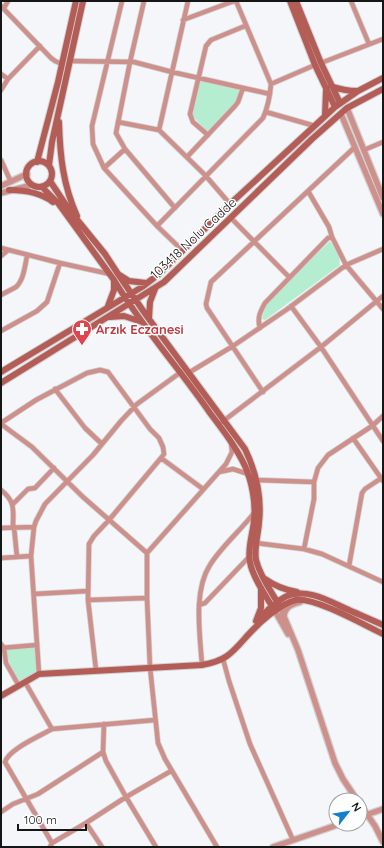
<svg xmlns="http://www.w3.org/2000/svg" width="384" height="848" font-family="Quicksand,sans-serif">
<rect width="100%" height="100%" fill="#f5f6f9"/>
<path fill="#b5edd0" d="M200,80L239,88L240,90L235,103L210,130L206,131L193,116V114Z
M330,241L339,255L340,265L265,320L262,319L266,303Z
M37,645L39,674L19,686L6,663L4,648Z"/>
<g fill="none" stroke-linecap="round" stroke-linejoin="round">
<g stroke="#d1d2d5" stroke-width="6">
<path id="minor" d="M122,1L92,126L93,144L104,168L157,226L183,251
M144,1L130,62L116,133L125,149L175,208
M351,1L369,44
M1,6L51,58L55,61L62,64
M4,8L8,1
M183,20L234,1
M70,61L134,62L172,72L270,94
M321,63L383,39
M1,74L8,79
M271,84L315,65
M1,90L8,79L40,46
M266,112L315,126
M118,122L159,130L205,175L230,204
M159,130L188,1
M208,135L193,122L190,114L206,46L211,40L245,26
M364,150L383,142
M187,157L235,106L238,102L243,88
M1,160L11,182
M104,168L125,149
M308,191L329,227L332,237L346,265L383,309
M231,218L289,277
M157,226L263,118C268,107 270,96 271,84L236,1
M1,248L60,263L110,274
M1,256L7,251
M1,295C6,292 11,290 16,287C24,280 25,265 27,256
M291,306L321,347L383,441
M260,328C257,318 260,312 265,303L328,238L332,237
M1,331L37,311L47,302L60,263
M190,372L233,346L286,310L346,265L383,249
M55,389L85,428L102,444
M263,392L207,308L206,304L211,282L355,147
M222,422L321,347L383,296
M1,423L36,400L87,373L100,370L108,372L150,429L159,438L163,447L164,454L161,458L109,520L94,536L89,544L88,600L96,670
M1,424L32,447L83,497L147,553
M353,438L383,481
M161,458L203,489
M219,472L233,469L248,474
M257,480L314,482
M1,490C16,502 13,510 13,527
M13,504L28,489L35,488L54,468
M14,527L17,557
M1,528L34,527
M256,543L304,549L322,554L383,582
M304,549L314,499V482L318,468L328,455L372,426L383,416
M1,558L31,556
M349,566L362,493L365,489L383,477
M34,594L88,591
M88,600L147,598
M199,605L205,603L249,557
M1,644L4,648L6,663L19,686
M1,648L37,645
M223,659L229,681L250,744L293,840
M202,665C200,635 193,591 210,565C221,547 241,530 254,513
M39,674L31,556L34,527L36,521L45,504L93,455L121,421L137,404L181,372
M25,682L52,729L155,720
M104,724L103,752L106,761L126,797L171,771
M1,812L13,804L38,794L103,752
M86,823L102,847
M52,843L86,823L126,797L156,847
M50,847L52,843L5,762C9,749 40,736 52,729
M217,847L165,759L158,743L150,667L147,598V553L226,464L232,452L231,442"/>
</g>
<g stroke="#d1d2d5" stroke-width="8">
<path id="tertiary" d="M347,108L383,198
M341,114L383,214
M1,186L27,174
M1,193L32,185
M280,607L298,650L335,763L343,779L357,800
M275,611L288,634
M284,616C285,607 292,604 300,602
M360,804L375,826L383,842
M360,817L383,809
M273,847L340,824"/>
</g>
<g stroke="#d1d2d5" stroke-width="8">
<path id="secondary" d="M290,1L315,65L335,107
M296,1L321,63L340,103
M331,86C341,90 348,91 358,91
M325,116L326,90
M59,122C60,156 63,185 77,216
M26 174a13 13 0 1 1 26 0a13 13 0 1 1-26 0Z
M37,162L58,82L76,1
M49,165L52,142L83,1
M50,181L70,211L105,254L118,274L129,281L146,283
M42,187L58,203L114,280V290L108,306
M9,190C25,190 40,192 53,202
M118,274L146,315L245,449C256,472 262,497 259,523C258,536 254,548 256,560C260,577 272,592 280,607
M114,280C142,327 179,368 210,413C223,430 236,447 245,466C252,482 256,503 254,520C253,534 247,548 250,562C252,576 267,598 275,611
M110,317L124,316L142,322
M149,318L150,302L155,289
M1,372L142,287L159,274L230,204L335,107L358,91L383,78
M1,383L164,282L312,139L347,108L383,89
M265,579C275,586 285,590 297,592
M256,621L261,608V588
M257,622C265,613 273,603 285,597C306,587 329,601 349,610C360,615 372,620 383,625
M1,696L39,674L202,665C226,661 232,653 247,636C258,624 279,604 296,600C315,597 364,625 383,634"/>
</g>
<use href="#minor" stroke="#ce908a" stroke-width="4.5"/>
<use href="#tertiary" stroke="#ce908a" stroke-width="5.5"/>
<use href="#secondary" stroke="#b45d56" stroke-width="6"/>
</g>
<defs>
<g id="pharmacy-pin" transform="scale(1)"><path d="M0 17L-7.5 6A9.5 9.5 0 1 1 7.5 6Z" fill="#e0444e" stroke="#fff"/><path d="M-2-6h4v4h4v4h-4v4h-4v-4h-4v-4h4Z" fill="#fff"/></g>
</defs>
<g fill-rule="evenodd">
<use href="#pharmacy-pin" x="82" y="329"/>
</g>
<g text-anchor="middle" stroke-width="3" stroke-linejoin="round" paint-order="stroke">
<g font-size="13" fill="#151616" stroke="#fff">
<text transform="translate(193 238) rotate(-43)" y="5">103418 Nolu Cadde</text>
</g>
<g font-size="13" font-weight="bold" fill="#be3a42" stroke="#fff" text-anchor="start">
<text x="96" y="334">Arzık Eczanesi</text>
</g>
</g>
<rect width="384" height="848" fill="none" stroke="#151616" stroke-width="4"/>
<g transform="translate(348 812) rotate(59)"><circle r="19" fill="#ffffff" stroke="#a1a2a2"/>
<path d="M0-3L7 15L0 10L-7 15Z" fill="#1580ca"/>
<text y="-6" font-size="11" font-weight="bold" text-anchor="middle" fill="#151616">N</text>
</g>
<path d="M18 824v6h68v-6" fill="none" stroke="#151616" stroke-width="2"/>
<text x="24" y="824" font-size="12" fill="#151616" stroke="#ffffff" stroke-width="3" paint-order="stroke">100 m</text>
</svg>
